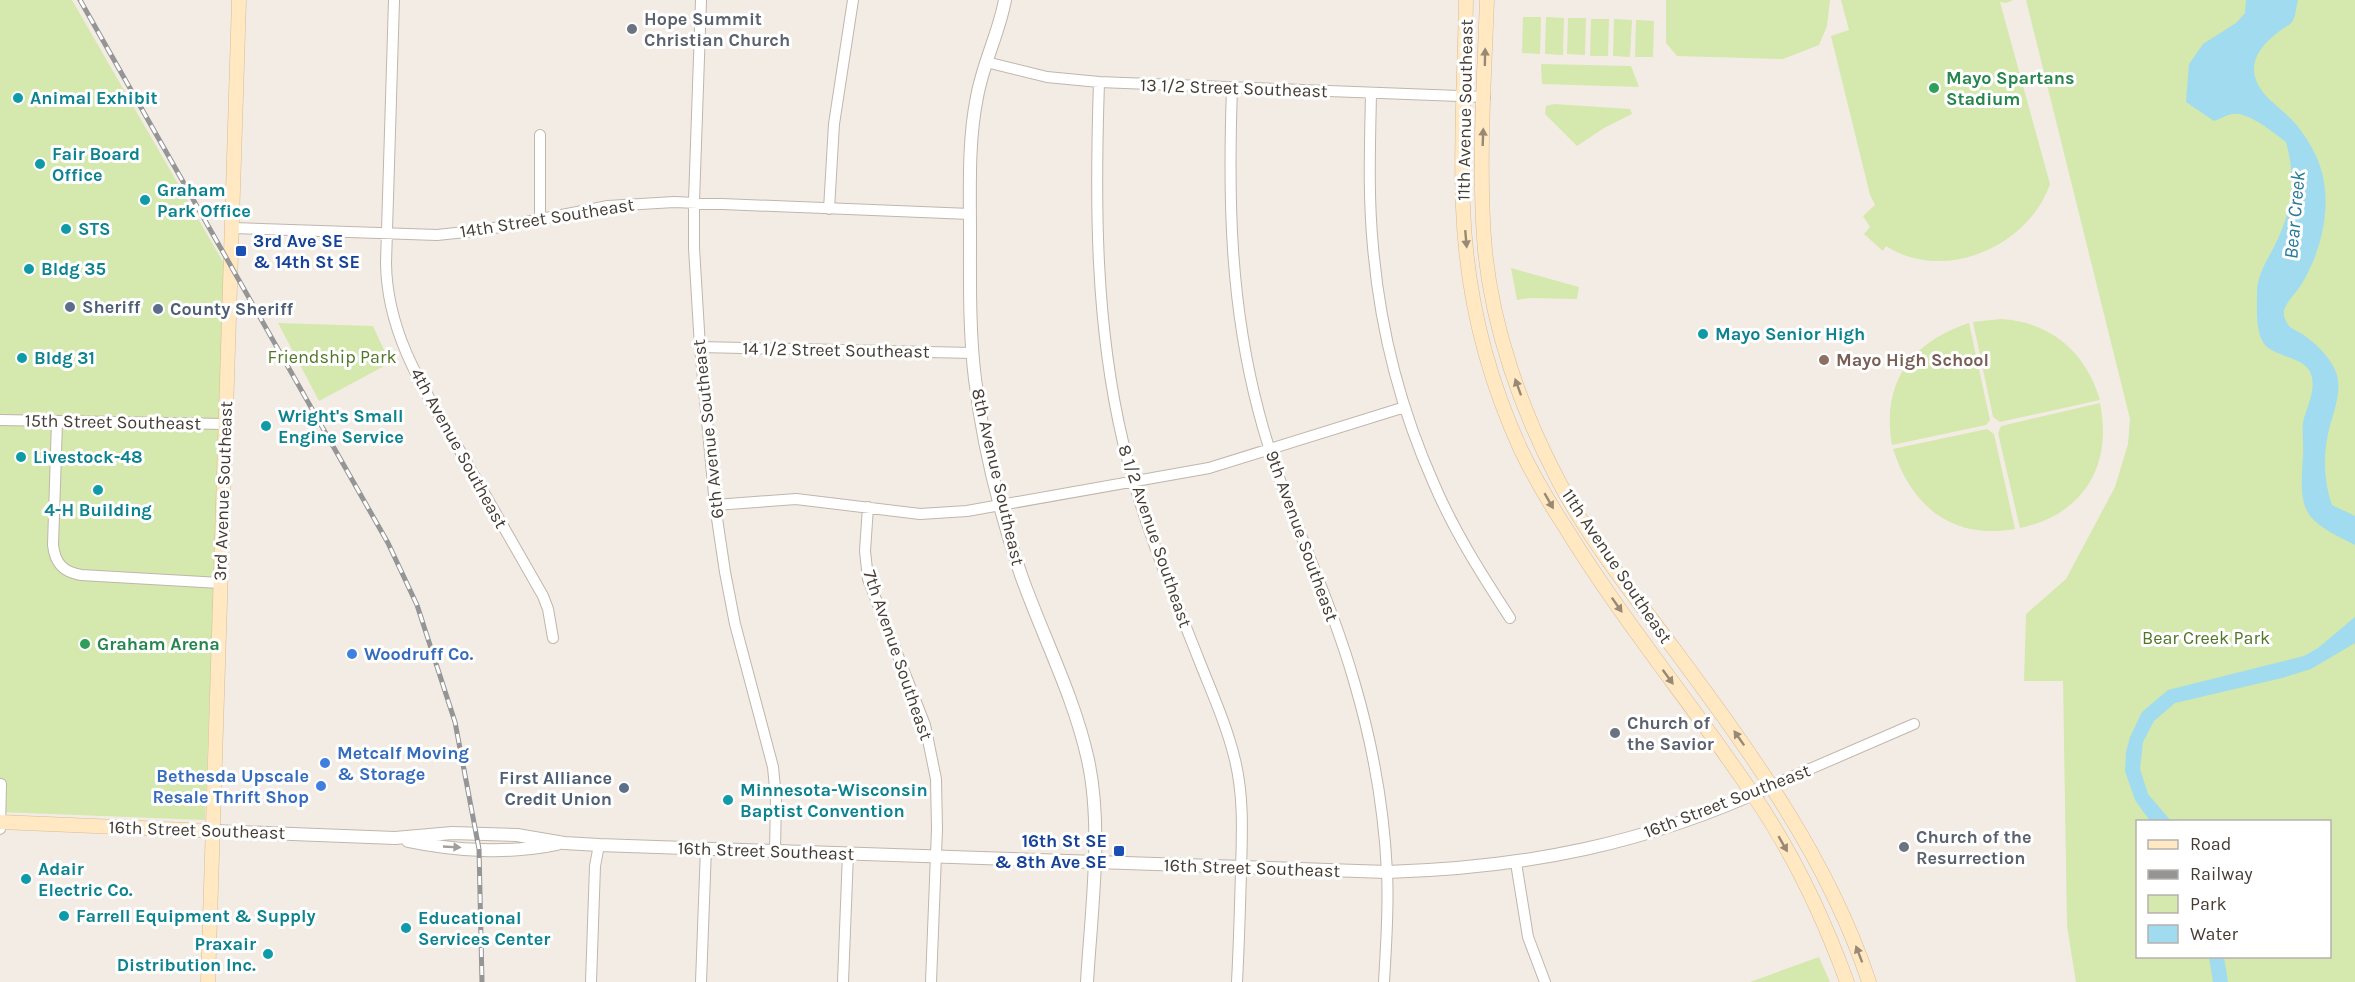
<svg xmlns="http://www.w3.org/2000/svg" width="2355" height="982" font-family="Karla,sans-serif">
<rect width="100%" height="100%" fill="#f3ece5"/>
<path fill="#d5e8ad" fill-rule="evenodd" d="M0,0H72L226,267L205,820L0,812Z
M1666,0H1830L1827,26L1819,45L1783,59L1677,56L1666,43Z
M1841,0H2013L2006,3L2000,2L2050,184C2028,248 1943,283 1886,246L1883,251L1864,234L1870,227L1863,216L1875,205L1870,195L1831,36L1849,30Z
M2026,0H2355V982H2076L2067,926L2063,681H2024L2026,614L2066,579L2115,487L2128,444L2130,419ZM2138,822H2330V956H2138Z
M1523,17H1541L1540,54L1522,53Z
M1546,17L1564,18L1563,55L1545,54Z
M1568,18H1586L1585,55L1567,54Z
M1591,19H1609L1608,56H1590Z
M1614,19L1632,20L1630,57L1613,56Z
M1636,20L1654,21L1653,57H1635Z
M1541,64L1631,66L1639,87L1542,84Z
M1554,104L1630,109L1632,114L1604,128L1577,146L1545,114L1546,106Z
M1511,268L1579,287L1577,299L1530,298L1517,300Z
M2001,319C2051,322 2086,352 2100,400L2000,422L1993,417L1973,322Z
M278,323L373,326L390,363L319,401Z
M1969,323L1990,420L1986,425L1892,445C1881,383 1911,342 1969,323Z
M2100,403C2113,466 2083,515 2020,528L1998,433L2001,426Z
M1987,429L1994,434L2015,529C1952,540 1912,507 1893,449Z
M1819,957L1830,982H1750Z"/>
<path fill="#a0dbf0" d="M2246,0H2298C2296,6 2296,17 2292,22C2290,25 2284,28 2281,30C2268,40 2254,52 2254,70C2255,94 2281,107 2295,123C2305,135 2315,151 2320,166C2333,204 2322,251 2301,285C2296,293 2286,302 2284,311C2283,317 2286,323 2290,327C2294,330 2299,332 2302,334C2316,343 2332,359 2337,375C2342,395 2332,415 2328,434C2323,458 2324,482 2332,505L2355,516V545C2302,519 2299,513 2303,455C2304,443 2301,430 2304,418C2308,405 2316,389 2311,374C2305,357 2279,358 2266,346C2255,335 2257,308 2257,293C2257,276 2266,262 2274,247C2292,211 2297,181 2286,142C2274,133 2248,111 2232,114C2226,115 2220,119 2214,121L2186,102L2189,64L2203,44L2236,23L2245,13Z
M2355,617V643L2311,669L2282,678L2175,703L2154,721L2143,742L2140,769L2148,794L2171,821H2150L2135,800L2125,771L2126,752L2130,737L2142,712L2168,690L2304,656L2318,648Z
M2209,957H2224L2228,982H2213Z"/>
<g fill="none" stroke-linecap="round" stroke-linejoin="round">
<g stroke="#c1b6aa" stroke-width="12">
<path id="minor" d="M394,0L386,263C387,337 427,394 463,456C490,503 516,549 543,596L548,609L553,638
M701,0L694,201V248L700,347L715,505L725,572L735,624L773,767L776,798L775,851
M986,62L1047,77L1099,82L1485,97
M1099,82C1095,203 1095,324 1123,442C1141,517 1171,589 1199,660C1212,693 1227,726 1235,760C1244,797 1242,834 1241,871C1240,908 1239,945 1237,982
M1232,88C1228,200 1230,304 1259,413C1283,505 1328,590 1354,681C1372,742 1384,808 1387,872C1389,908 1386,945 1384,982
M1371,93C1370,145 1368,196 1373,247C1380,328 1401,410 1434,484C1454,531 1482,575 1510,618
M829,209L834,124L853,0
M540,220V135
M232,228L437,235L484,230L608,206L674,202L970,214
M700,347L973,353
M0,420L225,424
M57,422L53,545C55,563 63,572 81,575L220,583
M715,505L796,499L920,514L967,511L1209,468L1405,407
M868,507L865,551L868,579L925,725L936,779L937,829L931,982
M1773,785L1914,724
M0,829L1,784
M1516,863L1528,937L1545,982
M591,982L595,866L599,845
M701,982L706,848
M843,982L848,853"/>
</g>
<g stroke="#c1b6aa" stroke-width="14">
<path id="tertiary" d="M1005,0C999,33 983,63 977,97C968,141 970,188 970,233C970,281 969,331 975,379C983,445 1000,513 1021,575C1043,637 1074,696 1088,760C1103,828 1091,913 1087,982
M212,831L395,838L452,833L517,835L564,843L599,845L1387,872C1525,868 1647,844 1773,785
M408,841C455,851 510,854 557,844"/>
</g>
<g stroke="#d6bc96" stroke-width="15">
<path id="secondary" d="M1466,0C1465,69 1460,138 1463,207C1466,290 1486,374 1521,450C1534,477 1550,504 1567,530C1623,621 1692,704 1752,793C1792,851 1823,916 1847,982
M1487,0C1484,82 1478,170 1485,251C1493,329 1521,409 1557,478C1589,540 1633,594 1674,649C1751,753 1828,858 1869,982
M0,822L212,831
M208,982L239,0"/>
</g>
<use href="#minor" stroke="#fff" stroke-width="10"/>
<use href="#tertiary" stroke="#fff" stroke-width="12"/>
<use href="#secondary" stroke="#ffe8c2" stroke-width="14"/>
<g stroke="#959595" stroke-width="5">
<path id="rail" d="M80,0L388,543L417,605L455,722L479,849L482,982"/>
</g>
<use href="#rail" stroke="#fff" stroke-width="3" stroke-dasharray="9" stroke-linecap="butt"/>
</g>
<defs><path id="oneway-solid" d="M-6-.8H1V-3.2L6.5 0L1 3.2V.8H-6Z" transform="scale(1.5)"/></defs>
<g fill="#998974">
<use href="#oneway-solid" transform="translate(1485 57) rotate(-89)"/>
<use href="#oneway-solid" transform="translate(1483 137) rotate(-88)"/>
<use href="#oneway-solid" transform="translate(1466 239) rotate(85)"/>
<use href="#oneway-solid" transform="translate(1518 387) rotate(-110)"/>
<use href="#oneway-solid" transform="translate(1549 501) rotate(60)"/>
<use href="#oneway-solid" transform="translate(1617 605) rotate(55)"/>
<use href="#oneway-solid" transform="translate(1668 677) rotate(54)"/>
<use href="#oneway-solid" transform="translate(1739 738) rotate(-125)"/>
<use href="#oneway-solid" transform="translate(1783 844) rotate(60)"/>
<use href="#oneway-solid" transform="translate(1859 954) rotate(-111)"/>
</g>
<use fill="#a29e9a" href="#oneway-solid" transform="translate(452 847) rotate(3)"/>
<g fill="#6b7280" stroke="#fff" stroke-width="2">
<circle cx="632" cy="29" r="6"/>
<circle cx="1615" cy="733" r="6"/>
<circle cx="1904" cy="847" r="6"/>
</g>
<g fill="#2e9e5b" stroke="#fff" stroke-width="2">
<circle cx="1934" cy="88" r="6"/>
<circle cx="85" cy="644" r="6"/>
</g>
<g fill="#0f9aa8" stroke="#fff" stroke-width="2">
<circle cx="18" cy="98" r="6"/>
<circle cx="40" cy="164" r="6"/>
<circle cx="145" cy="200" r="6"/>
<circle cx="66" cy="229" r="6"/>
<circle cx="29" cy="269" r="6"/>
<circle cx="1703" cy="334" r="6"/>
<circle cx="22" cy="358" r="6"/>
<circle cx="266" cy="426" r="6"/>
<circle cx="21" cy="457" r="6"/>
<circle cx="98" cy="490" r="6"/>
<circle cx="728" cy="800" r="6"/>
<circle cx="26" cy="879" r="6"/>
<circle cx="64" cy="916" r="6"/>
<circle cx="406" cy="928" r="6"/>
<circle cx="268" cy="954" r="6"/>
</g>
<g fill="#1a4fb4" stroke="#fff" stroke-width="2">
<rect x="235" y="245" width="12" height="12" rx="3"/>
<rect x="1113" y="845" width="12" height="12" rx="3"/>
</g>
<g fill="#5c6f8a" stroke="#fff" stroke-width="2">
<circle cx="70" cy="307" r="6"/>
<circle cx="158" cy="309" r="6"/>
<circle cx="624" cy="788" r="6"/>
</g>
<circle fill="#8d6e63" stroke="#fff" stroke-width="2" cx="1824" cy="360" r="6"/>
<g fill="#3f7fe0" stroke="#fff" stroke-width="2">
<circle cx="352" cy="654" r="6"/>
<circle cx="325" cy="763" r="6"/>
<circle cx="321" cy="786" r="6"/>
</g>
<g text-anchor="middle" stroke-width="6" stroke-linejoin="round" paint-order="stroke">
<g font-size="18" font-weight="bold" fill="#5b616d" stroke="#fff" text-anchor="start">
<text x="644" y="25">Hope Summit<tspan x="644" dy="21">Christian Church</tspan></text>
<text x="1627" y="729">Church of<tspan x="1627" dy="21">the Savior</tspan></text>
<text x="1916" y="843">Church of the<tspan x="1916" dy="21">Resurrection</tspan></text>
</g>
<g font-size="18" font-weight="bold" fill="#27864d" stroke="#fff" text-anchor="start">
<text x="1946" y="84">Mayo Spartans<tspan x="1946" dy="21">Stadium</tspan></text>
<text x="97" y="650">Graham Arena</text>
</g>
<g font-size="18" fill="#453c34" stroke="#fff">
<text transform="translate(1234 88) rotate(2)" y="6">13 1/2 Street Southeast</text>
<text transform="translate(1465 110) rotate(-89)" y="6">11th Avenue Southeast</text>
<text transform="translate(547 218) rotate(-9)" y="6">14th Street Southeast</text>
<text transform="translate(836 350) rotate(1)" y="6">14 1/2 Street Southeast</text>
<text transform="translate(113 422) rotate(1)" y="6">15th Street Southeast</text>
<text transform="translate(708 429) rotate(-96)" y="6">6th Avenue Southeast</text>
<text transform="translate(459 448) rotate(61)" y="6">4th Avenue Southeast</text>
<text transform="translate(998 477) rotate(77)" y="6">8th Avenue Southeast</text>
<text transform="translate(223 491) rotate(-88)" y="6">3rd Avenue Southeast</text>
<text transform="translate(1155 536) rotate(71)" y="6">8 1/2 Avenue Southeast</text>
<text transform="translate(1302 536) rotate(70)" y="6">9th Avenue Southeast</text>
<text transform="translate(1617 566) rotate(56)" y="6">11th Avenue Southeast</text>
<text transform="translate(898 655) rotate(71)" y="6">7th Avenue Southeast</text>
<text transform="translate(1727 801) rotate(-21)" y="6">16th Street Southeast</text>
<text transform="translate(197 830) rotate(2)" y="6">16th Street Southeast</text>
<text transform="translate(766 851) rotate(2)" y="6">16th Street Southeast</text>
<text transform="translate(1252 868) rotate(2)" y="6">16th Street Southeast</text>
</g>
<g font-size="18" font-weight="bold" fill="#0d838f" stroke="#fff" text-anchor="start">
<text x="30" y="104">Animal Exhibit</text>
<text x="52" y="160">Fair Board<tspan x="52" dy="21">Office</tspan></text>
<text x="157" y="196">Graham<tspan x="157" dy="21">Park Office</tspan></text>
<text x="78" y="235">STS</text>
<text x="41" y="275">Bldg 35</text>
<text x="1715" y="340">Mayo Senior High</text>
<text x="34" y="364">Bldg 31</text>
<text x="278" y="422">Wright's Small<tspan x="278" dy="21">Engine Service</tspan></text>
<text x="33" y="463">Livestock-48</text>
<text x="98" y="516" text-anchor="middle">4-H Building</text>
<text x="740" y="796">Minnesota-Wisconsin<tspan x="740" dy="21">Baptist Convention</tspan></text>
<text x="38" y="875">Adair<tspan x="38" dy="21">Electric Co.</tspan></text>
<text x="76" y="922">Farrell Equipment &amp; Supply</text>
<text x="418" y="924">Educational<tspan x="418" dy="21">Services Center</tspan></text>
<text x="256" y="950" text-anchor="end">Praxair<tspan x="256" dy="21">Distribution Inc.</tspan></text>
</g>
<g font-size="18" font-weight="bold" fill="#164399" stroke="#fff" text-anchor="start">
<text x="253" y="247">3rd Ave SE<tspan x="253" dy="21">&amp; 14th St SE</tspan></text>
<text x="1107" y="847" text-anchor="end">16th St SE<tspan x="1107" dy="21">&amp; 8th Ave SE</tspan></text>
</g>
<g font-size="18" font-weight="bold" fill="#4e5e75" stroke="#fff" text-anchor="start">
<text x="82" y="313">Sheriff</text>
<text x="170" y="315">County Sheriff</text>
<text x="612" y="784" text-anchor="end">First Alliance<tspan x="612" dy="21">Credit Union</tspan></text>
</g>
<g font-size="18" fill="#507727" stroke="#fff">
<text x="332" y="363">Friendship Park</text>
<text x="2206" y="644">Bear Creek Park</text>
</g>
<g font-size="18" font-weight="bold" fill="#785e54" stroke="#fff" text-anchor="start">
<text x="1836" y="366">Mayo High School</text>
</g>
<g font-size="18" font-weight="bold" fill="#366cbe" stroke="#fff" text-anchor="start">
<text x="364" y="660">Woodruff Co.</text>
<text x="337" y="759">Metcalf Moving<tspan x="337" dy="21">&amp; Storage</tspan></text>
<text x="309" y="782" text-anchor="end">Bethesda Upscale<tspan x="309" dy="21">Resale Thrift Shop</tspan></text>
</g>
<g font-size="20" font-style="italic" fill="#297a99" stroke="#fff">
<text transform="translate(2294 215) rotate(-85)" y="7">Bear Creek</text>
</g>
</g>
<rect x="2136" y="820" width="195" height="138" fill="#ffffff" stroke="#b5b1ae" stroke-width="1.5"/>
<rect x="2148" y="840" width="30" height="9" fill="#ffe8c2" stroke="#b5b1ae" stroke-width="1.5"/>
<text x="2190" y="850" font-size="18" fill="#453c34">Road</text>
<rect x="2148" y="870" width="30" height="9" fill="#959595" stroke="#b5b1ae" stroke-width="1.5"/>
<text x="2190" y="880" font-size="18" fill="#453c34">Railway</text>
<rect x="2148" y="895" width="30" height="18" fill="#d5e8ad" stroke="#b5b1ae" stroke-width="1.5"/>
<text x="2190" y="910" font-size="18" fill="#453c34">Park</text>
<rect x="2148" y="925" width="30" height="18" fill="#a0dbf0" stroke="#b5b1ae" stroke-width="1.5"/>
<text x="2190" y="940" font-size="18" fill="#453c34">Water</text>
</svg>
